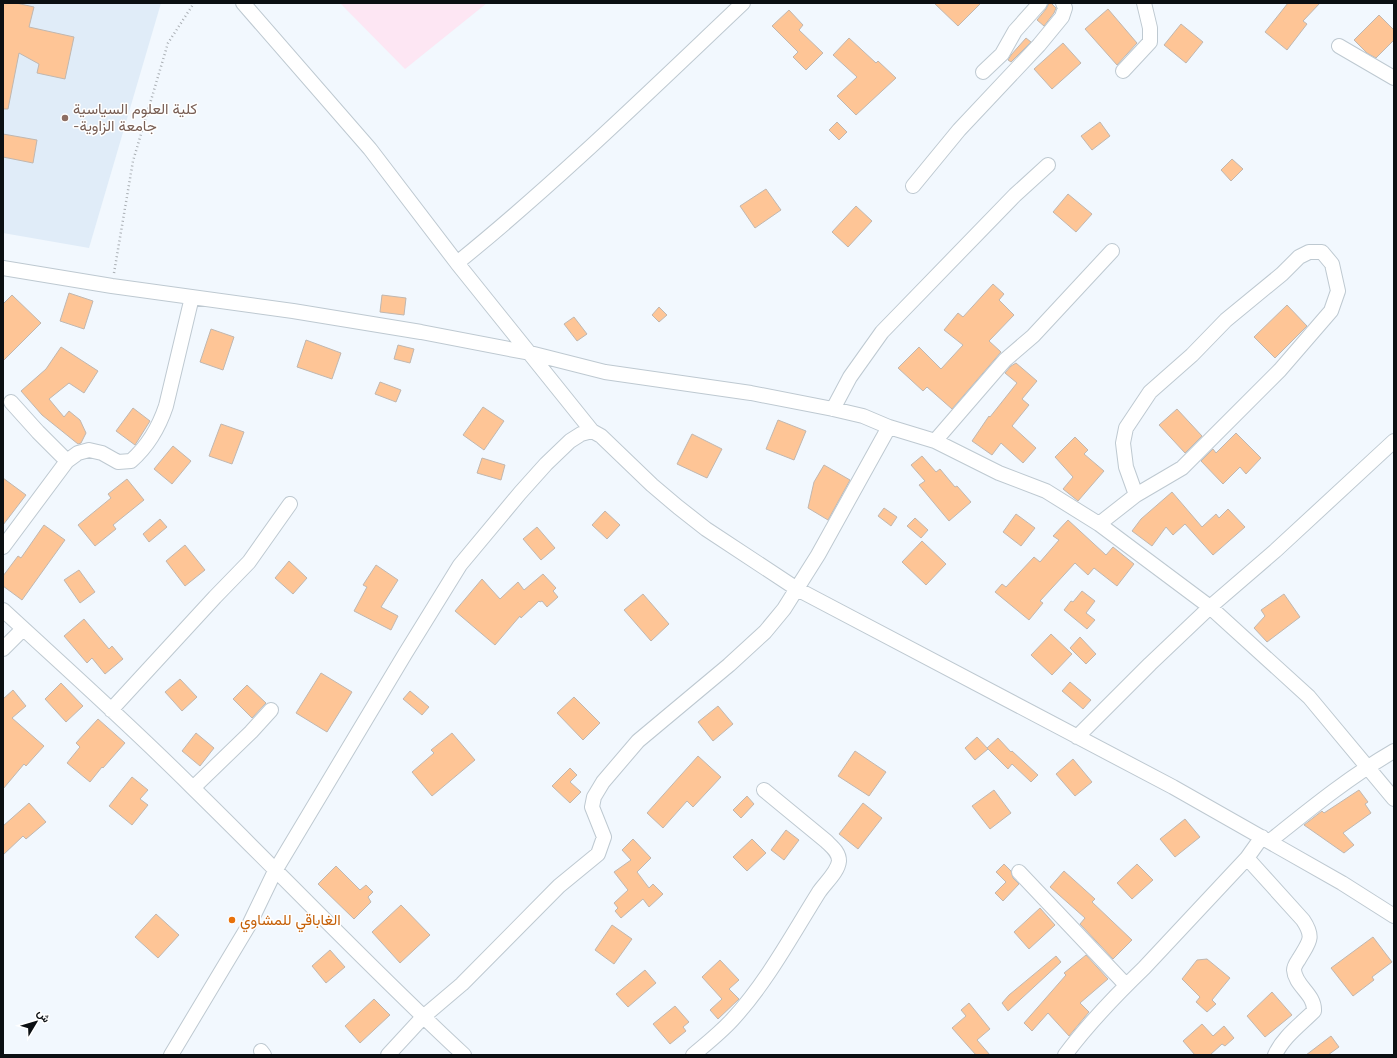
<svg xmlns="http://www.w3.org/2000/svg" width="1397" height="1058" font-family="Mulish,Vazirmatn,sans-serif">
<rect width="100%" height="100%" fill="#f2f8fe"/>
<path fill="#fde6f3" d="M340,3H487L405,69Z"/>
<path fill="#e0ecf8" d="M3,3H161L89,248L3,233Z"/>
<path fill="#fec596" stroke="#c1b7af" d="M3,3H16L34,7L29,27L74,37L65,79L37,73L39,64L19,53L8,109H3Z
M934,3H981L958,26Z
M1049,3H1051L1056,8L1054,13L1044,26L1037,20L1046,9Z
M1288,3H1320L1303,21L1307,24L1287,50L1265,32Z
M1108,9L1137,43L1117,65L1085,29Z
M789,10L803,25L799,30L823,53L806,70L793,57L798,52L772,26Z
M1379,15L1394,30V40L1376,58L1367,53L1354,40Z
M1181,24L1203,42L1186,63L1164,45Z
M849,38L876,63L878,61L896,78L856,115L837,96L857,77L833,55Z
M1026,38L1031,42L1011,62L1008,60L1011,55Z
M1063,43L1081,63L1052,89L1034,69Z
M837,122L847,132L839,140L829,130Z
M1100,122L1110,136L1092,150L1081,136Z
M3,134L37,140L33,163L3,157Z
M1232,159L1243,169L1231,181L1221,170Z
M766,189L781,210L755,228L740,206Z
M1068,194L1092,214L1076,232L1053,212Z
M856,206L872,221L848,247L832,232Z
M993,284L1004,294L999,300L1014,315L989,341L1001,352L952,409L927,387L923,391L898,368L919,347L941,369L963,345L944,330L958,313L963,317Z
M69,293L93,301L84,329L60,321Z
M12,295L41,323L3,361V304Z
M382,295L406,298L404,315L380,312Z
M1287,305L1307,326L1275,358L1254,337Z
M659,307L667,315L659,322L652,315Z
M574,317L587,334L577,341L564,324Z
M211,329L234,337L223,370L200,362Z
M306,340L341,353L332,379L297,367Z
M398,345L414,349L410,363L394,359Z
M61,347L98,371L84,393L69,383L49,399L64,417L69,411L80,420L86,433L81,443L78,444L42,415L21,391L46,369Z
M1016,363L1037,381L1022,399L1029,405L1012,426L1036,448L1023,463L1001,443L992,455L972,441L989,416L990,417L1017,383L1005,373L1011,366Z
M380,382L401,390L396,402L375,394Z
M483,407L504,421L484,450L463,435Z
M133,408L150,421L135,445L116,431Z
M1177,409L1202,436L1185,453L1159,425Z
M778,420L806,431L794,460L766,449Z
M221,424L244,432L232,464L209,456Z
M1236,433L1261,458L1246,474L1240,467L1223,484L1201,461L1213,449L1216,453Z
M692,434L722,449L707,478L677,464Z
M1075,437L1088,450L1084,454L1104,471L1078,501L1063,489L1073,477L1055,457Z
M173,446L191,461L172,484L154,469Z
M922,456L936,472L940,469L955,487L957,486L971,502L949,521L919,485L925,481L911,465Z
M482,458L505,465L501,480L477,473Z
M824,465L850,480L828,520L808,508L814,482Z
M3,478L26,495L3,525Z
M127,479L144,500L113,525L116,529L95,546L78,525L111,498L108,494Z
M1172,492L1202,527L1216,514L1219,518L1228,509L1245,527L1213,555L1185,524L1173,535L1166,527L1152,546L1132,531L1141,519Z
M884,508L897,517L891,526L878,516Z
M605,511L620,525L607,539L592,525Z
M1016,514L1035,528L1021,546L1003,532Z
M915,518L928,530L921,538L907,526Z
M160,519L167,527L149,542L143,534Z
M1068,520L1106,555L1113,547L1134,564L1117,586L1094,568L1088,575L1075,563L1040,601L1043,603L1029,620L995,592L1002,584L1006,587L1034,557L1040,562L1059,540L1053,536Z
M44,525L65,540L22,600L3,586V576L18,556L21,558Z
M537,527L555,548L541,560L523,539Z
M922,541L946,564L926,585L902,562Z
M185,545L205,570L185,586L166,561Z
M289,561L307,578L293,594L275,578Z
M376,565L398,580L381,607L398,616L391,630L354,611L367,587L363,585Z
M79,570L95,592L80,603L64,580Z
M543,574L556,588L553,591L558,597L547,607L542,601L540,602L539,601L521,618L520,616L495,645L455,611L482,579L500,599L518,582L524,590Z
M1082,591L1095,601L1086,613L1095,620L1087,629L1064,610L1071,601L1073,602Z
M643,594L669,624L651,641L624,610Z
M1284,594L1300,617L1267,642L1254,628L1265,616L1261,610Z
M84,619L109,649L112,646L123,659L105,674L92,658L87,663L64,636Z
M1051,634L1072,654L1052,675L1031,655Z
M1080,637L1096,654L1086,664L1070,648Z
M321,673L352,692L327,732L296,713Z
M180,679L197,697L182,711L165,692Z
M1070,682L1091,700L1083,709L1062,691Z
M61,683L83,706L66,722L45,699Z
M247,685L266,703L252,718L233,699Z
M13,690L26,706L12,718L44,746L26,766L24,764L3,789V699Z
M410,691L429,707L422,715L403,699Z
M574,697L600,723L583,740L557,713Z
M718,706L733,724L713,741L698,722Z
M98,719L125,743L103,768L102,767L90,782L67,763L80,747L76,743Z
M196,733L214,748L200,766L182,751Z
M452,733L475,760L432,796L412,772L434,753L431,750Z
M977,737L988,749L975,760L965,748Z
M998,738L1011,752L1012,751L1038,775L1031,782L1012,764L1008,769L987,748Z
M855,751L886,772L869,796L838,776Z
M698,756L721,777L693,807L687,801L663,828L647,813Z
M1073,759L1092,782L1075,796L1056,774Z
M570,768L577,775L570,782L581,792L570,803L552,786Z
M132,777L148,790L140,799L148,805L132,825L109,806Z
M994,790L1011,813L990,829L972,806Z
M1359,790L1368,802L1365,804L1371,813L1343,833L1354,845L1344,853L1304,825L1322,811L1324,813Z
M747,796L754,804L741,818L733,810Z
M29,803L46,822L26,839L23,836L3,855V826Z
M863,803L882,818L858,849L839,834Z
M1185,819L1200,837L1175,857L1160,839Z
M786,830L799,840L784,860L771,850Z
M633,839L651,858L637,872L649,888L653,884L663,894L649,907L643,899L621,918L615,911L618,908L614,903L628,890L614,872L631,860L622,850Z
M752,839L766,853L747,871L733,857Z
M1004,864L1011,871L1013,878L1019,884L1003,901L995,893L1006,882L996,872Z
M1137,864L1153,880L1132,899L1117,883Z
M336,866L360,890L366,885L373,892L368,897L371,902L354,919L318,884Z
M1064,871L1095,899L1092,902L1132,940L1113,959L1080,924L1085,918L1050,887Z
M401,905L430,935L400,963L372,932Z
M1040,908L1055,925L1029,949L1014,932Z
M156,914L179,935L158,958L135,937Z
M612,925L632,939L614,964L595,950Z
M1373,937L1392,962L1372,977L1374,980L1353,996L1331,968Z
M330,950L345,967L326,983L312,966Z
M1086,955L1108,979L1080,1003L1089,1012L1069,1036L1048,1013L1032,1031L1024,1023L1066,975L1064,973Z
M1056,956L1061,962L1008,1011L1002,1003L1009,995Z
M1207,959L1230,978L1212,1000L1216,1004L1207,1012L1196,1002L1200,997L1182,979L1197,960Z
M720,960L739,980L729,989L739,999L718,1019L710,1010L722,999L702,977Z
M645,970L656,983L628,1007L616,994Z
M1272,992L1292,1015L1265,1037L1247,1016Z
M374,999L390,1015L360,1043L345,1026Z
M969,1003L990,1029L977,1040L990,1055H976L952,1028L966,1016L961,1010Z
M675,1006L689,1022L683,1027L686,1031L670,1044L653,1024Z
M1202,1024L1213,1036L1224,1026L1234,1038L1225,1046L1222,1044L1210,1055H1195L1183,1041Z
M1331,1036L1339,1047L1328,1055H1306Z"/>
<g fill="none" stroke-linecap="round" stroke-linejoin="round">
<g stroke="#bec9d1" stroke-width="16">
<path id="minor" d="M243,3L370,149L457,263L592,431
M1339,46L1394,78
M1123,71L1150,42V28L1144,3
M983,72L1002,54L1015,31L1040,3
M913,186L959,130L1039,45L1062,17L1065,8L1063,3
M457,263C557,182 649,92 743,3
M3,268L112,286L293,311L421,332L530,353L605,372L751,393L833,409L863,416L889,427L935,441L999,473L1046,491L1099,524L1210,607L1309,697L1394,799
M833,409L850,377L882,332L1015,195L1048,165
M935,441L1005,360L1033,336L1112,251
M67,461L78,453L89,450L102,453L118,462L131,461C148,446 159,427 166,406L192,297
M1099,524L1136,495L1182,468L1280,370L1331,311L1338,291L1332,264L1322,252H1309L1299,257L1282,274L1226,320L1192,355L1150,392L1126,428L1123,443L1126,467L1136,495
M3,547L67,461L38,432L11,402
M3,610C67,669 132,727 193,788C284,877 371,969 464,1055
M3,649L23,629
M111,710L215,597L249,562L290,504
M1077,737L1150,664L1210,607L1275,551L1394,441
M193,788L251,732L271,710
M1270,841C1310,809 1349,777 1394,751
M1247,858L1303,920C1315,938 1309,942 1299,959C1297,962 1294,966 1294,970C1295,986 1315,994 1314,1011C1300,1025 1283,1037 1275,1055
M1019,872L1126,985
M261,1051L264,1055
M171,1055L249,925L275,871L405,654L460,565L520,493L546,464L570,441L581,434L592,431L601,436L652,485L678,507L706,529L797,589L1173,787L1342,883L1394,916
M388,1055L423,1017L462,984L559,886L598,854L604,837L592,807L594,797L603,782L638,741L729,665L765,632L784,609L818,555L889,427
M693,1055C706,1044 720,1033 732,1020C767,982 792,935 819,892C825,883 838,872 839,861C839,852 832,847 826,841L764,790
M1065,1055C1088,1024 1116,995 1144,968L1247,858L1262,837"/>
</g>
<path stroke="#aaafb4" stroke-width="2.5" stroke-dasharray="1 3" stroke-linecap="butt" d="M114,273L133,161L168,43L194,3"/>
<use href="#minor" stroke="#fff" stroke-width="14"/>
</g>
<circle fill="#8d6e63" stroke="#fff" stroke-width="1.5" cx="65" cy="118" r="4"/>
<circle fill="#e8710a" stroke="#fff" stroke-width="1.5" cx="232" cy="920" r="4"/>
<g text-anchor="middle" stroke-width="3" stroke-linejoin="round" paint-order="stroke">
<g font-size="15" fill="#785e54" stroke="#fff" text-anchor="start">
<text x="73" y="114">كلية العلوم السياسية<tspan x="73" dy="17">-جامعة الزاوية</tspan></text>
</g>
<g font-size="15" fill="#c56008" stroke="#fff" text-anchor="start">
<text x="240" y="925">الغاباقي للمشاوي</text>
</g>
</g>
<rect width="1397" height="1058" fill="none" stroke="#0b0f12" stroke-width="8"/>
<g transform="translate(36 1022) rotate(52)" stroke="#ffffff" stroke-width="3" paint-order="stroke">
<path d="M0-3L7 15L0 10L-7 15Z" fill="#0b0f12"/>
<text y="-6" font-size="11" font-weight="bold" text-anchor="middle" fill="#0b0f12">ش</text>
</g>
</svg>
